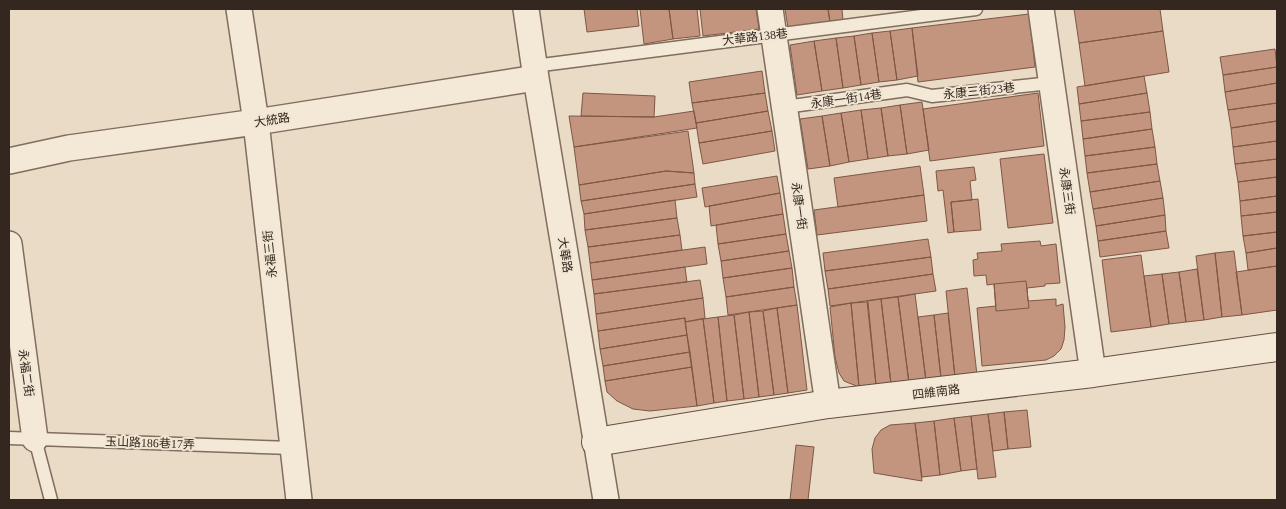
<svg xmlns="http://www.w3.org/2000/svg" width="1286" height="509" font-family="'Times New Roman','Noto Sans TC',serif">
<rect width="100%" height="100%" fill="#e9dbc5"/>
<path fill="#c3957f" stroke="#7e5745" d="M584,9H637L639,26L587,32Z
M640,9H669L673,39L644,44Z
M669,9H697L700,36L673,39Z
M700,9H756L759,29L703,36Z
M785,9H828L830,22L788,28Z
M828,9H842L843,20L830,22Z
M1074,9H1160L1163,31L1079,43Z
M1029,14L1035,67L918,82L912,28Z
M912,28L918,76L897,80L890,31Z
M890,31L897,80L879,82L872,33Z
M1163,31L1169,72L1085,86L1079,43Z
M872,33L879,82L861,85L854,36Z
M854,36L861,85L843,88L836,38Z
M836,38L843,88L822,91L814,41Z
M814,41L822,91L797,95L790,45Z
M1275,49L1277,67L1223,75L1220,57Z
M1277,67V83L1225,92L1223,75Z
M762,71L765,93L692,103L689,82Z
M1144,76L1147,93L1079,104L1077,87Z
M1277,83V103L1228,110L1225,92Z
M583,93L655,96L654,117L581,116Z
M765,93L768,111L696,123L692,103Z
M1038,93L1044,146L930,161L923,109Z
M1147,93L1150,112L1081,121L1079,104Z
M922,102L929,150L907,154L900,105Z
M1277,103V121L1231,128L1228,110Z
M900,105L907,154L888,156L881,108Z
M881,108L888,156L868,159L861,110Z
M861,110L868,159L849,162L841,113Z
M694,111L697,128L574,147L569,116L654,117Z
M768,111L772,131L699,143L696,123Z
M1150,112L1152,129L1083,139L1081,121Z
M841,113L849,162L830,166L822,116Z
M822,116L830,166L808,169L800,119Z
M1277,121V141L1233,147L1231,128Z
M1152,129L1155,147L1085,156L1083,139Z
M688,131L694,173L666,171L579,185L574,147Z
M772,131L775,151L703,164L699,143Z
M1277,141V159L1235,164L1233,147Z
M1155,147L1157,164L1087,173L1085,156Z
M1044,154L1053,223L1008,228L1000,159Z
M1277,159V177L1238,182L1235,164Z
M1157,164L1160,181L1090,192L1087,173Z
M920,166L924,195L838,207L834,178Z
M974,167L976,180L970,181L972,200L951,202L954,232L948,233L943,190L938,191L936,171Z
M666,171L694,173L695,184L581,201L579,185Z
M777,176L780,193L705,207L702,188Z
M1277,177V196L1240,201L1238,182Z
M1160,181L1163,198L1093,209L1090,192Z
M695,184L697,197L584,214L581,201Z
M780,193L783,214L711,226L709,206Z
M924,195L927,221L817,235L814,210Z
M1277,196V212L1241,216L1240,201Z
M1163,198L1165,215L1096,226L1093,209Z
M978,199L981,230L954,232L951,202Z
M675,200L677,218L585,230L584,214Z
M1277,212V232L1243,236L1241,216Z
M783,214L786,234L718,244L716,225Z
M1165,215L1166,231L1098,241L1096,226Z
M677,218L680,235L588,247L585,230Z
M1166,231L1169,248L1100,257L1098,241Z
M1277,232V248L1246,253L1243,236Z
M786,234L789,251L721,261L718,244Z
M680,235L682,250L590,263L588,247Z
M928,239L931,257L825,271L823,253Z
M1040,241L1041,246L1056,244L1060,283L1045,284V286L1027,288L1028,301L1056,299V306L1063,304L1065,327L1064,340L1061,349L1054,356L1046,360L982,366L977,308L996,306L994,284L987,285L986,275L974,276L973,260L978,259L977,253L1002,251L1001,244Z
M705,247L707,264L592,280L590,263Z
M1277,248V266L1248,270L1246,253Z
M789,251L792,268L723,278L721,261Z
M1234,251L1242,315L1222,317L1215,253Z
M1215,253L1222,317L1204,320L1196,256Z
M1141,255L1151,327L1111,332L1102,260Z
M931,257L933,274L828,289L825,271Z
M1277,266V310L1242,315L1236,272Z
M685,267L687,282L594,294L592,280Z
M792,268L794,287L726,297L723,278Z
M1197,269L1204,320L1186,322L1179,272Z
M1179,272L1186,322L1169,324L1162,274Z
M933,274L936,291L830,306L828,289Z
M1162,274L1169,324L1151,327L1144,276Z
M700,280L703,298L596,314L594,294Z
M1026,281L1029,308L996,311L994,284Z
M794,287L797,305L728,315L726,297Z
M967,288L977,375L955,377L946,291Z
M915,294L926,381L909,383L898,297Z
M898,297L909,383L891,384L881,299Z
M703,298L705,318L685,322V318L598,331L596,314Z
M881,299L891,384L876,385L867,301Z
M868,302L876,385L859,387L851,303Z
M851,303L859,387L844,381L839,373L835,357L830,307Z
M797,305L807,390L788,393L777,308Z
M777,308L788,393L774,395L763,311Z
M763,311L774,395L759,397L749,312Z
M749,312L759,397L744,399L734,315Z
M948,313L955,377L941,378L934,315Z
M734,315L744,399L727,401L718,317Z
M934,315L941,378L926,381L918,317Z
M718,317L727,401L714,403L703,319Z
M685,318L687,335L600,349L598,331Z
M703,319L714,403L697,406L685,322Z
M687,335L690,352L603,366L600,349Z
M690,352L692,367L605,381L603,366Z
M692,367L697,406L650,411L633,409L617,401L607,392L605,381Z
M1027,410L1031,447L1008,449L1004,412Z
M1004,412L1008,449L993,451L988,414Z
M988,414L996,477L978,479L971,416Z
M971,416L977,469L961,471L954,418Z
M954,418L961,471L940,475L934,421Z
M934,421L940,475L922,477L915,423Z
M915,423L922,481L874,473L872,449L875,438L881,430L890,425Z
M796,445L814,447L808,500H790Z"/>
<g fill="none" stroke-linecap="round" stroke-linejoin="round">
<g stroke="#816d5d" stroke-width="15">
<path id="lane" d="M534,66L976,9
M785,107L907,90L932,96L1051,83
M9,438L292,448
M35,439L51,500"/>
</g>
<g stroke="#816d5d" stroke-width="28">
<path id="street" d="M239,9L256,122L299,500
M526,9L536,78L606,500
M770,9L828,404
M1041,9L1093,373
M9,161L69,148L256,122L536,78
M9,244L35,439"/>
</g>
<g stroke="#634f40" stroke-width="30">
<path id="secondary" d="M596,442L828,404L1093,373L1277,347"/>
</g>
<use href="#lane" stroke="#f4e9d7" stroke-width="12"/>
<use href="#street" stroke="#f4e9d7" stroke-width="25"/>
<use href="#secondary" stroke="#f4e9d7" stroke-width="28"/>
</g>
<g text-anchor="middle" stroke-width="4" stroke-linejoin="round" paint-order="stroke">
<g font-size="12" fill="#33271f" stroke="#f1e6d3">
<text transform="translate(755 37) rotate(-7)" y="4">大華路138巷</text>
<text transform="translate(979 91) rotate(-6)" y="4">永康三街23巷</text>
<text transform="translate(846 99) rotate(-8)" y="4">永康一街14巷</text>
<text transform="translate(272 120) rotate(-9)" y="4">大統路</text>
<text transform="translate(1067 191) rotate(82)" y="4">永康三街</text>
<text transform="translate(799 206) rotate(82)" y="4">永康一街</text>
<text transform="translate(270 254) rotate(-96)" y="4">永福三街</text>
<text transform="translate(565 255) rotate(81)" y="4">大華路</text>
<text transform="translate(26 373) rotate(82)" y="4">永福二街</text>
<text transform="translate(936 392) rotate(-7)" y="4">四維南路</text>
<text transform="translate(150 443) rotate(2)" y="4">玉山路186巷17弄</text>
</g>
</g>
<rect width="1286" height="509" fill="none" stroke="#33271f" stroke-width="20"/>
</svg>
